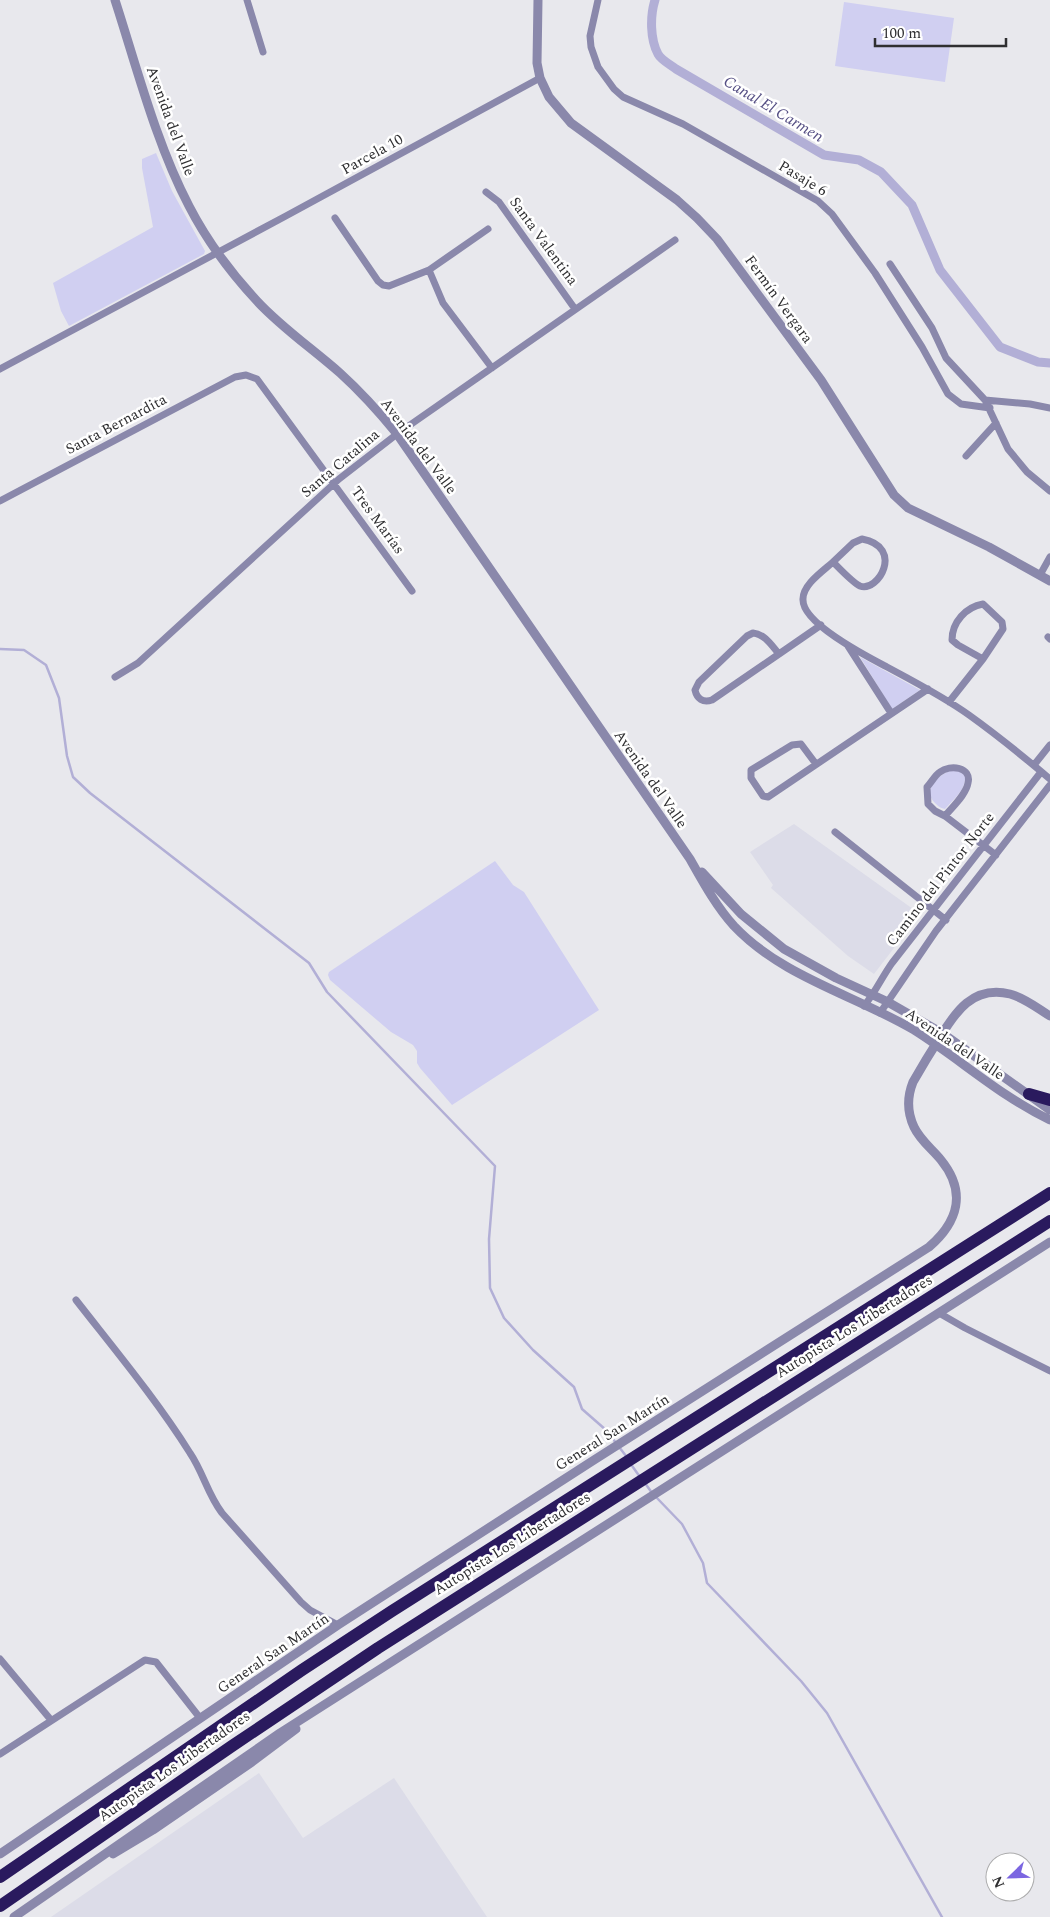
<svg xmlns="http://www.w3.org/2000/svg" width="1050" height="1917" font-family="Spectral,serif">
<rect width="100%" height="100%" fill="#e8e8ed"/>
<path fill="#dcdce8" d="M794,824L920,914L874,974L848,956L771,888L773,885L750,852Z
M259,1773L303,1838L394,1778L487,1917H51Z"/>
<path fill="#d0cff1" d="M844,2L954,18L945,82L835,66Z
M156,153L172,191L205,251L204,254L69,326L61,311L53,283L153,227L142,168V159Z
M860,657L920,690L892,709Z
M953,770L960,771L965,775C967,789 954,799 945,809C940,808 938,806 935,803C921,790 940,773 953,770Z
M495,861L513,885L524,892L599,1010L452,1105L420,1068L417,1063V1051L413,1045L391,1032L330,980L328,975L329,972Z"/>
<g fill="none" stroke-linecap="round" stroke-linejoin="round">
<path stroke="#b2afd6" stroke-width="2.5" d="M0,649L24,650L46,665L59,698L67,756L73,777L90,793L309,963L327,992L495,1166L489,1239L490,1288L504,1318L533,1350L574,1387L582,1409L606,1430L626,1456
M630,1463L640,1477
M645,1483L652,1493
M656,1497L682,1524L703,1563L707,1583L801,1681L827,1713L942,1917"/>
<path stroke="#b2afd6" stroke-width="9" d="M655,0C650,16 650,39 658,54C661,60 671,65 676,69L824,155L859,160L881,172L912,205L940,270L1000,347L1038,362L1050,363"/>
<path stroke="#8a88ab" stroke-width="7" d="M247,0L263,52
M598,0L590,36L591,47L598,67L614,89L623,97L683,124L818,201L832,214L875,273L922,347L948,394L961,404L990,408
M486,192L499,202L575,309
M335,218L378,281L383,285L389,286L429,270L488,229
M890,264L932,328L946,358L985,400L1008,449L1027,472L1050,491
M429,270L443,303L492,368
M0,369L284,217L540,78
M985,400L1030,404L1050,408
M966,456L996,423
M0,501L235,377L246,375L257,379L412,591
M862,539C905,547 878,593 860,586C853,583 839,568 833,562L853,543Z
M833,562C823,571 802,585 803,600C803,624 868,657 887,667C915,682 944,697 969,715C997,735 1024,757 1050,779
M1040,575L1050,557
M753,633C765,634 772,646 779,654L712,700C703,703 697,699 695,690L699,682L747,636Z
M1048,637L1050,639
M848,646L891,713
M779,654L821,625
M115,677L138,663L339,479L397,434L675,240
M949,702L983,659L1003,629L1002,622L983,604C966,607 952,622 952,640L958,645L983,659
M816,764L801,744L792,745L751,770V778L763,796L768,797L928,689
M1034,765L1050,745
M945,816C952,807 966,795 968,783C972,767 950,764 940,772C935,775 931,783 927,787L928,804L935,811L945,816L996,855
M835,832L946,920
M864,1006C875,993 882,977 892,963L1041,772
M880,1013L936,931L1050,785
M76,1300C115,1350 156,1399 190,1453C203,1472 208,1495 222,1513L301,1602L310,1610L338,1625
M939,1313L965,1328L1050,1371
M0,1659L51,1720
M0,1754L145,1660L156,1662L200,1718"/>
<path stroke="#8a88ab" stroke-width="9" d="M115,0C137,68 156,143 189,206C207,241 231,273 257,301C282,328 313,349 340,373C361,392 379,412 397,434L690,859C703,882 716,906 734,926C782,977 855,995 914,1030C960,1059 1000,1096 1050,1120
M538,0L537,63L540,78L549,97L571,123L677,200L697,218L717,239L821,380L894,495L908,508L989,547L1050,581
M702,872L741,914L784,949L836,978L886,1001L942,1033L1050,1110
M0,1854L338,1625L594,1460L929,1247C958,1222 967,1192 941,1160C932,1149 920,1140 914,1127C907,1112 907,1097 913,1082C921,1068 930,1053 939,1039C955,1012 973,985 1010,994C1025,998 1037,1008 1050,1016
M113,1854L153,1830L252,1762L296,1729
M14,1917L280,1733L1050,1242"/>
<path stroke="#2a1a5e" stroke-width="12" d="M1029,1094L1050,1100
M0,1877L302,1670L392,1611L1050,1193
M0,1906L232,1746L378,1648L1050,1221"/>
</g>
<g text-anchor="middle" stroke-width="5" stroke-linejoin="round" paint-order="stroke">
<g font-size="15" fill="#2f2f31" stroke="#fff">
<text transform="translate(171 121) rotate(70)" y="5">Avenida del Valle</text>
<text transform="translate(372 154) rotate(-29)" y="5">Parcela 10</text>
<text transform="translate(803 178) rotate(31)" y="5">Pasaje 6</text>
<text transform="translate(544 241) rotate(54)" y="5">Santa Valentina</text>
<text transform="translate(779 299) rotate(54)" y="5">Fermín Vergara</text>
<text transform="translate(116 424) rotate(-28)" y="5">Santa Bernardita</text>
<text transform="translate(419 446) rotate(53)" y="5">Avenida del Valle</text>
<text transform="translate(340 463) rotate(-40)" y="5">Santa Catalina</text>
<text transform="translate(378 520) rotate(54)" y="5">Tres Marías</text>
<text transform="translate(651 779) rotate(55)" y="5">Avenida del Valle</text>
<text transform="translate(940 879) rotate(-52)" y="5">Camino del Pintor Norte</text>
<text transform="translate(955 1044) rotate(34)" y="5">Avenida del Valle</text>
<text transform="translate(854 1326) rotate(-32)" y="5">Autopista Los Libertadores</text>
<text transform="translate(612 1432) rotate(-32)" y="5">General San Martín</text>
<text transform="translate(512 1543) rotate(-32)" y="5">Autopista Los Libertadores</text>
<text transform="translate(273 1653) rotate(-34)" y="5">General San Martín</text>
<text transform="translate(174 1766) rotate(-35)" y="5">Autopista Los Libertadores</text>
</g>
<g font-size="16" font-style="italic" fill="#554f84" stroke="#fff">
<text transform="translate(774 108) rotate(31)" y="6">Canal El Carmen</text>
</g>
</g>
<g transform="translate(1010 1877) rotate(247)"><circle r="24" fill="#ffffff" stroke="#acacad"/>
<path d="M0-4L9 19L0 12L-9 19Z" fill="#7b66e1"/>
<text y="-8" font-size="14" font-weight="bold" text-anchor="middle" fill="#2f2f31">N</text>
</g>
<path d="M875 38v8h131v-8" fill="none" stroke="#2f2f31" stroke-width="2.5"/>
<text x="882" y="38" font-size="15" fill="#2f2f31" stroke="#ffffff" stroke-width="4" paint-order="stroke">100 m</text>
</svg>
